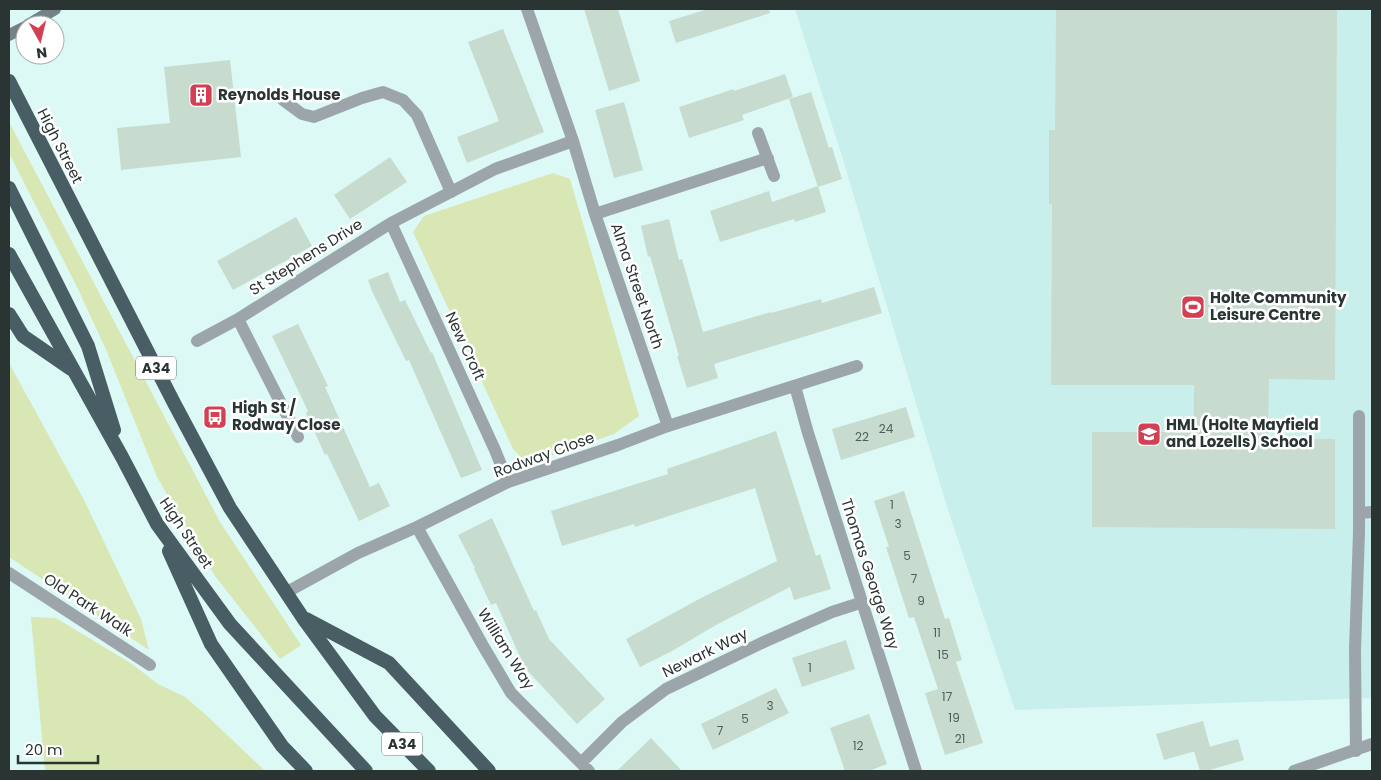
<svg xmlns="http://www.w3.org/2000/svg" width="1381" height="780" font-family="Poppins,sans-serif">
<rect width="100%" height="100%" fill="#dcf9f6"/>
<path fill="#c9efec" d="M795,9H1372V698L1015,710L948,510L840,150Z"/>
<path fill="#d8e7b3" d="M9,122L220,522L301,645L280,659L215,576L157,477L107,352L78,289L9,153Z
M553,173L570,179L639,416L614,434L527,464L513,449L413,232L424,216Z
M9,363L84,500L141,619L149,650L9,557Z
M31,617L56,618L132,664L158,684L185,697L205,714L265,771H45Z"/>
<path fill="#c7dcce" d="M584,9H618L640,81L609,91Z
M708,9H769L770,13L676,43L669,21Z
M1056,9H1337L1335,380L1269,379L1268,438L1335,439V529L1092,527V432H1194V385H1051L1052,204H1049V130H1055Z
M503,29L544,132L467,163L457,137L499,121L468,42Z
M230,60L241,157L121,170L117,128L170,123L164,67Z
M785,74L793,97L742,115L744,120L689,138L679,107L734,89V91Z
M811,92L829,148L832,147L842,179L818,187L789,99Z
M624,102L643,170L614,178L595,110Z
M390,157L407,182L350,219L334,195Z
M818,186L826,212L795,222L794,219L720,242L710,211L769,191L772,202Z
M296,217L312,246L233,290L217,261Z
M669,219L679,260L682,259L703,332L771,312V313L821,299L822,303L874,287L882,313L714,364L718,378L687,388L677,356H679L650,256L648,257L641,226Z
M388,272L400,302L405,300L431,353L432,352L482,470L461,478L409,360L406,361L372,291L368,280Z
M298,324L328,386L325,387L370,487L379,483L390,506L359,521L327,454L325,455L306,413L308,411L272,336Z
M906,407L915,437L841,460L832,429Z
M776,431L816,556L820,554L831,589L794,600L790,587L716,625L672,651L640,667L626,639L701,598L777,561L755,488L635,527L634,524L562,546L551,511L668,474L667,469Z
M904,491L945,619L949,618L962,660L956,662L983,743L945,755L925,693L938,689L914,617L909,618L886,547H889L874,501Z
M492,518L534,611L536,610L549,639L605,699L577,724L525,668L496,603L491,605L474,569L475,568L458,535Z
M846,640L855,669L802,687L792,658Z
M776,688L789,713L713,750L701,724Z
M869,714L887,764L869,771H845L830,728Z
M1203,721L1210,747L1164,760L1156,734Z
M651,738L682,771H617Z
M1238,739L1244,760L1206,771H1200L1194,751Z"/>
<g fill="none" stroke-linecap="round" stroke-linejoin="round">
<path stroke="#9ca6aa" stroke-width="12" d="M283,100L302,114L314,117L362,98L383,92L403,100L417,115L451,192
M1359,513L1372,512
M1356,751L1355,650L1359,532V416"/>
<path stroke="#9ca6aa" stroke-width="12" d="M527,9L573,141L595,214L668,426
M758,133L774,176
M595,214L768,158
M391,223L495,450L508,482
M238,319L298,437
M197,341L238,319L391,223L495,169L573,141
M795,386L808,433L916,771
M417,527L482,644L511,693L589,771
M9,573L150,665
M287,592L358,553L417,527L508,482L618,445L668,426L857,366
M581,763L622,722L666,689L766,641L832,612L863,602
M1294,771L1372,744"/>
<path stroke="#728288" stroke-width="12" d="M28,25L55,9
M9,35L25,27"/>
<path stroke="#485d64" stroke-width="14" d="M9,81L174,403L230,508L303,618L375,716L429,771
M9,188L88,346L114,430
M9,254L122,457L157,524L230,624L366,771
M9,314L23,336L71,369
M169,551L211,644L282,746L306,771
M306,619L389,663L489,771"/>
</g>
<defs>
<g id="building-square" transform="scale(1.25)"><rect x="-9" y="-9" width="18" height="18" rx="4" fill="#d14153" stroke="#fff"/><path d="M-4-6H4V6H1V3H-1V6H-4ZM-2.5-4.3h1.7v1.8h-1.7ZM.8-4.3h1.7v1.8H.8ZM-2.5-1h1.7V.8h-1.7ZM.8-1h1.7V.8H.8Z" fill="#fff"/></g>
<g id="stadium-square" transform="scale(1.25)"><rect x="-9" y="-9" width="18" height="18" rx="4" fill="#d14153" stroke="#fff"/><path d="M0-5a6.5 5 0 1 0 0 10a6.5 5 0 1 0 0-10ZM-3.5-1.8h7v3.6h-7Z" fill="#fff"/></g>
<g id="bus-square" transform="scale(1.25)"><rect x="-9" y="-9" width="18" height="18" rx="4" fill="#d14153" stroke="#fff"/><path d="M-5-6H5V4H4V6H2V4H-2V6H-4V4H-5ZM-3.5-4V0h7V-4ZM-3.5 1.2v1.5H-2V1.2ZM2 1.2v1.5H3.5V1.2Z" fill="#fff"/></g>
<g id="school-square" transform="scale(1.25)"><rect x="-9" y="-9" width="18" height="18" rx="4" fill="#d14153" stroke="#fff"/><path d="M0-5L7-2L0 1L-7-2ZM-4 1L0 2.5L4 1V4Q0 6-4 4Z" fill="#fff"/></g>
</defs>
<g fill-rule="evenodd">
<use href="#building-square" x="201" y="95"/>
<use href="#stadium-square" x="1193" y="307"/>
<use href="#bus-square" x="215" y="417"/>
<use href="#school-square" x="1149" y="434"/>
</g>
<g text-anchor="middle" stroke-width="5" stroke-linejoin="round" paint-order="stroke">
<g font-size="12" fill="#505e5a">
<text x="886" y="433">24</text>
<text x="862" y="441">22</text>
<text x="892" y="509">1</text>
<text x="898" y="528">3</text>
<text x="907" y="560">5</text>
<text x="914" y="583">7</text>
<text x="921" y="605">9</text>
<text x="937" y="637">11</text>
<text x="943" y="659">15</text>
<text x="810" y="672">1</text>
<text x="947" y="701">17</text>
<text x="770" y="710">3</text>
<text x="954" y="722">19</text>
<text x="745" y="723">5</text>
<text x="720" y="735">7</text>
<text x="960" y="743">21</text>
<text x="858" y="750">12</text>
</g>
<g fill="#fff" stroke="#697170" stroke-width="1">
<rect x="136" y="356.5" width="40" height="23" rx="4"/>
<rect x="382" y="732.5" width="40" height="23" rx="4"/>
</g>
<g font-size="14" font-weight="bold" fill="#293433">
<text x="156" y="373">A34</text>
<text x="402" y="749">A34</text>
</g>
<g font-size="15" font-weight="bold" fill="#293433" stroke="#fff" text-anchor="start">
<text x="218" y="100">Reynolds House</text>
<text x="1210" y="303">Holte Community<tspan x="1210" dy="17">Leisure Centre</tspan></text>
<text x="232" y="413">High St /<tspan x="232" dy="17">Rodway Close</tspan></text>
<text x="1166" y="430">HML (Holte Mayfield<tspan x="1166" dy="17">and Lozells) School</tspan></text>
</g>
<g font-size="15" fill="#293433" stroke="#fff">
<text transform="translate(60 146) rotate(63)" y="5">High Street</text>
<text transform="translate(306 257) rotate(-32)" y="5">St Stephens Drive</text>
<text transform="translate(637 286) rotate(71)" y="5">Alma Street North</text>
<text transform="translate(465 346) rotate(65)" y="5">New Croft</text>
<text transform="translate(544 455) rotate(-20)" y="5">Rodway Close</text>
<text transform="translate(186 533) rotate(56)" y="5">High Street</text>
<text transform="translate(870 574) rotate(72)" y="5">Thomas George Way</text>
<text transform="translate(88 605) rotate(33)" y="5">Old Park Walk</text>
<text transform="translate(506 649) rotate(58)" y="5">William Way</text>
<text transform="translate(705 653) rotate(-26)" y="5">Newark Way</text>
</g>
</g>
<rect width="1381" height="780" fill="none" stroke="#293433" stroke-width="20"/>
<g transform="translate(40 40) rotate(172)"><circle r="24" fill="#ffffff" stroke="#a9aead"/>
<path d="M0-4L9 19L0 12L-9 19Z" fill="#d14153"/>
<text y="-8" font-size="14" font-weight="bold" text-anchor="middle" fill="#293433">N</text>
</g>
<path d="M18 755v8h80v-8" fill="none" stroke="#293433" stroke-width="2.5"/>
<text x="25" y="755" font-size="15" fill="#293433" stroke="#ffffff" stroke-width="4" paint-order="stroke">20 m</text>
</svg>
